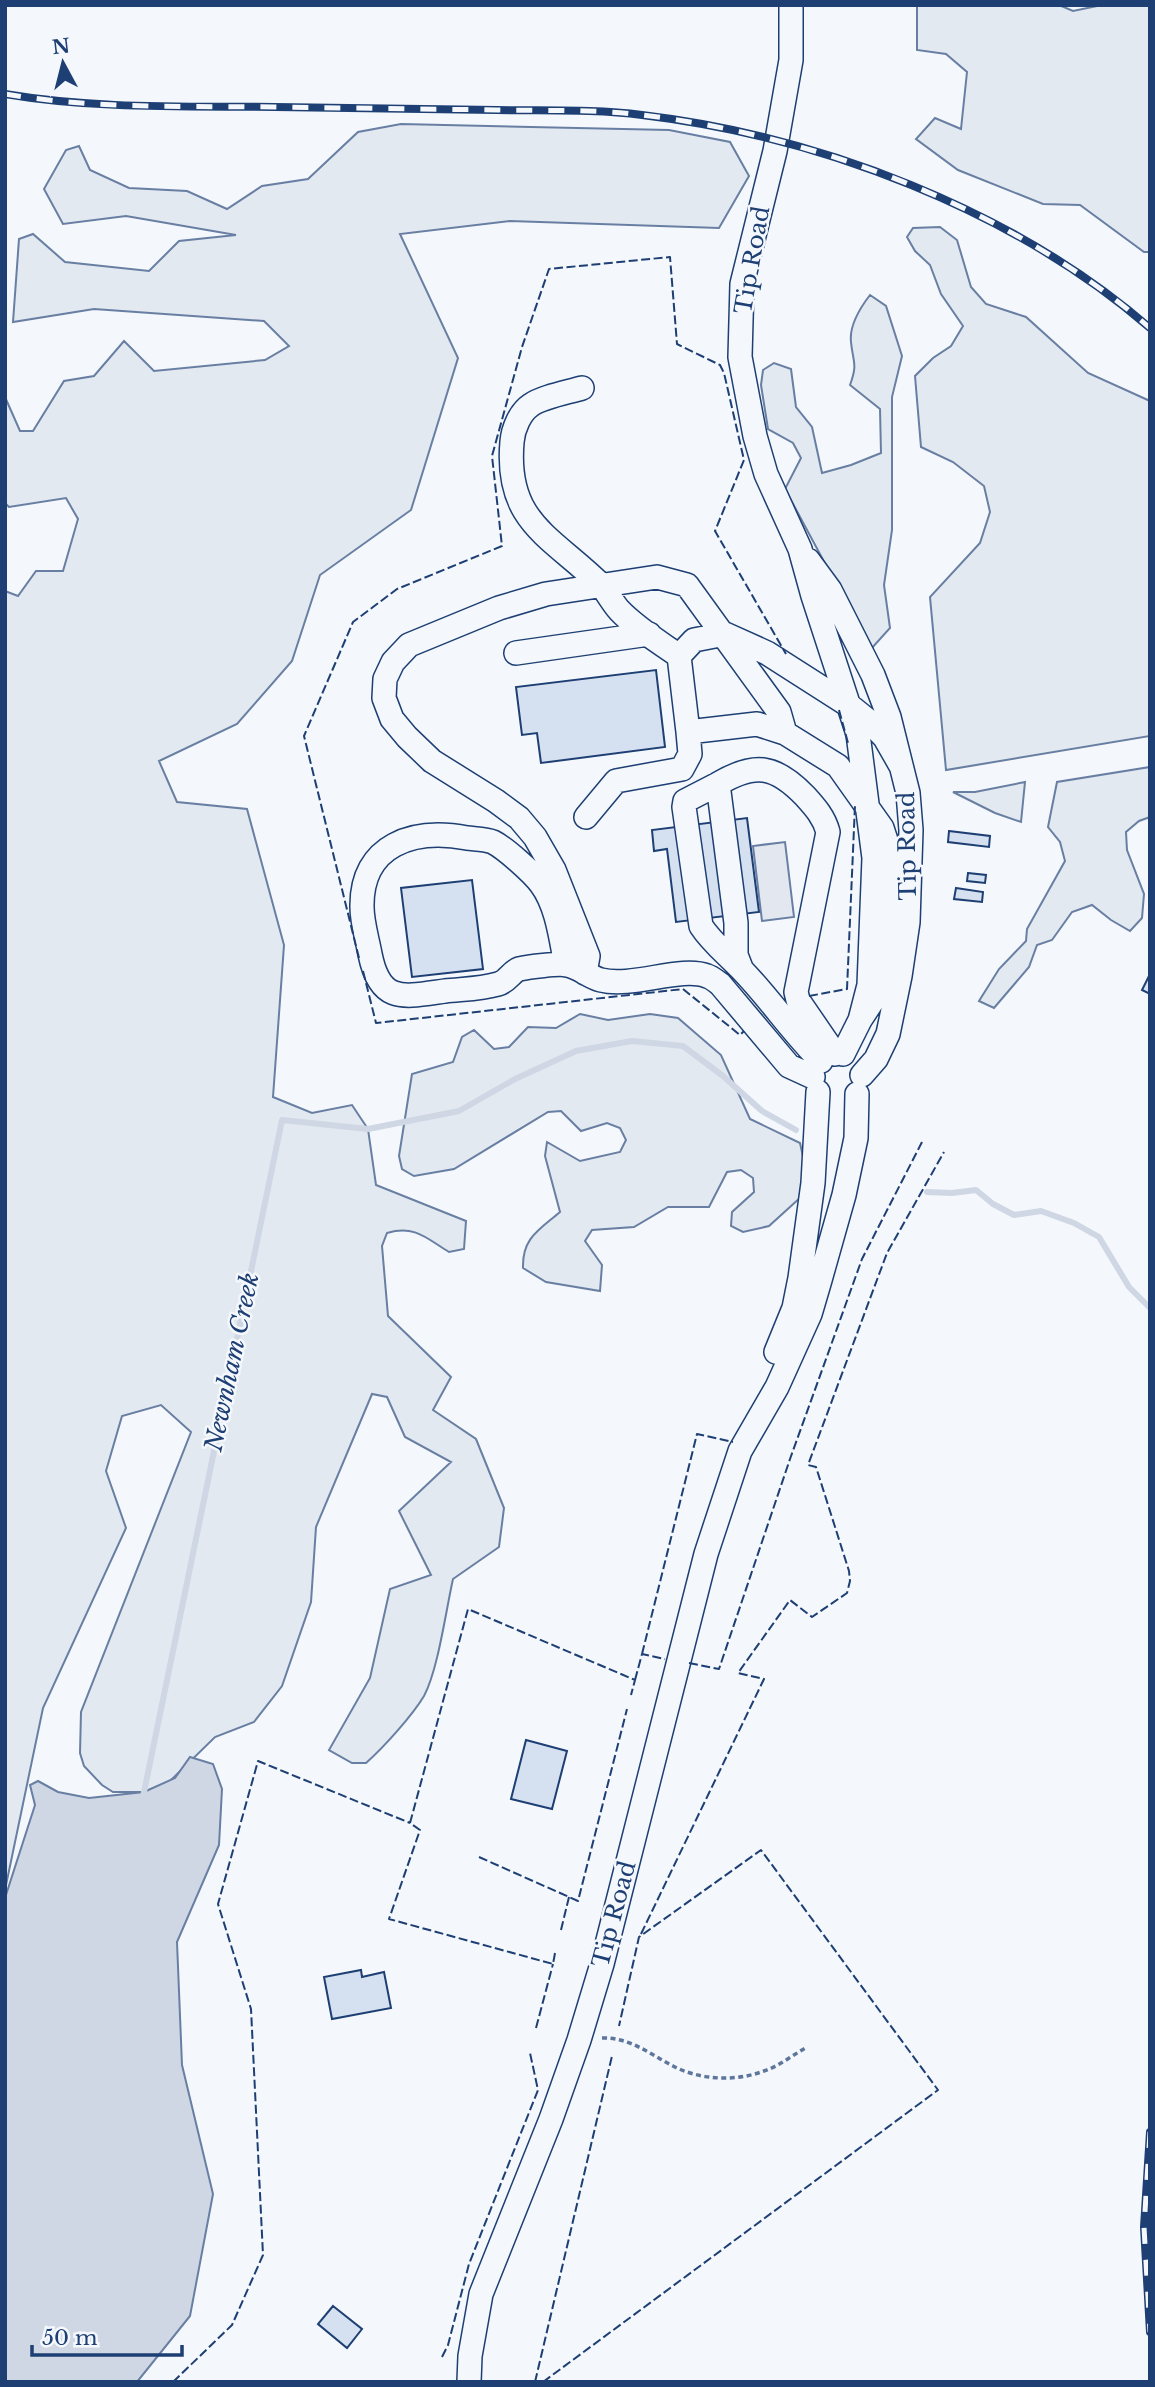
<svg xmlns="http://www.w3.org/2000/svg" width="1155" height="2387" font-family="'Libre Baskerville',serif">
<rect width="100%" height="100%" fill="#f4f7fb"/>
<path fill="#e3e9f0" stroke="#687fa3" stroke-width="2" d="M917,5H1059L1073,11L1102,5H1150V252H1144L1080,205L1043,204L958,170L916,139L935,118L961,129L967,72L946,54L917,50Z
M401,124L669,130L730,142L749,176L719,228L510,221L400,234L458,358L411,510L320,575L292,661L237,724L159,761L177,802L247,809L284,945L273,1097L312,1113L352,1105L368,1129L376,1185L466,1221L464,1249L449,1252C426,1238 415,1225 387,1233L382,1246L388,1316L451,1377L433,1410L476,1439L504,1508L499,1547L453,1579C446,1610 438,1670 424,1696C412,1716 383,1748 366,1763H352L329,1750L370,1678L390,1589L431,1575L399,1511L451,1462L405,1437L387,1397L372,1394L316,1527L311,1602L282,1686L254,1722L215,1737L169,1782L144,1792H113L102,1785L84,1766L80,1753L81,1712L191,1432L161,1405L122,1416L106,1471L126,1528L43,1708L5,1890V591L18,596L36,571H63L78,519L66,498L9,507L5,503V397L20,431H33L64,381L94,376L124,341L154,371L265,360L289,346L264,321L94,309L13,322L19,239L33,234L65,262L149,271L179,241L236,235L126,216L63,224L44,189L66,150L79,146L90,170L129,188L187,191L227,209L262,186L308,179L358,132Z
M940,227L957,240L971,287L986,304L1026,317L1088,373L1150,401V736L946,770L930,597L980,543L990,512L984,486L953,462L921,447L915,376L933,358L951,346L963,326L941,294L930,265L915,251L907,237L913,228Z
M870,295L886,306L902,356L892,397V530L884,585L890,628L871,649L785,489L801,458L793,443L768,429L761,385L763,370L774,363L791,369L796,407L812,427L822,473L851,465L881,453L880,409L850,385C858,363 853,363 851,342C849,325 860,308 870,295Z
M1150,767V817L1139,821L1126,832L1127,850L1144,894L1142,918L1130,931L1111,920L1092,905L1072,912L1052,940L1037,945L1029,967L994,1008L979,1001L999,969L1026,941L1027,929L1065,861L1060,842L1048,827L1057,782Z
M1025,782L1021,822L995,813L953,792H975Z
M580,1014L608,1020L650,1014L678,1018L721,1055L750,1119L800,1143L806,1170L801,1197L769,1226L743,1232L731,1226L732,1212L754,1192L753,1178L741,1170L727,1172L709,1207H668L634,1227L592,1230L585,1241L602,1265L600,1291L546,1282L523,1268C522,1238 539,1230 560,1212L545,1156L547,1142L580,1161L620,1152L626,1140L620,1128L607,1123L581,1131L561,1111L548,1112L454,1169L414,1176L402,1169L399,1156L412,1074L453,1062L462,1037L474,1030L494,1049L509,1047L528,1027L556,1028Z"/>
<path fill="#e3e8f0" stroke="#687fa3" stroke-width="2" d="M785,842L794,917L762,921L753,846Z"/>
<path fill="#cfd7e4" stroke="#687fa3" stroke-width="2" d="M190,1757L213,1764L222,1789L219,1845L177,1942L182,2065L213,2194L190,2316L137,2382H5V1898L35,1805L30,1785L38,1781L58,1792L89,1798L144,1792L175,1778Z"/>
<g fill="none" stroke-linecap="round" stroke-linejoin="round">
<path stroke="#cfd7e4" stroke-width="6" d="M927,1192L952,1193L976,1190L993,1204L1014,1215L1041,1211L1074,1223L1099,1237L1129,1287L1150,1308
M143,1797L282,1120L368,1129L459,1111L515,1079L576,1051L632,1041L683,1046L723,1076L762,1111L796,1130"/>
</g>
<path fill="#d5e0f0" stroke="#1d3f73" stroke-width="2" d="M656,670L665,747L541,763L537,733L522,735L516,687Z
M747,818L759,912L676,922L667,849L654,851L652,830Z
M949,831L990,836L989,847L948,842Z
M968,873L986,875L985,883L967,881Z
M472,880L483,969L412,977L401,888Z
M956,888L983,892L982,902L954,899Z
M1150,974V994L1142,990Z
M526,1740L567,1751L552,1809L511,1799Z
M361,1970L362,1977L384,1972L391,2008L332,2019L324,1977Z
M333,2306L362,2329L347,2348L318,2324Z"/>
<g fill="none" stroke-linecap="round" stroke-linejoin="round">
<g stroke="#1d3f73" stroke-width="26">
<path id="minor" d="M791,5V60L775,151L742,284L740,357L755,436L766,474L800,549L813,596L858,734L874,858L869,985L860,1020
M582,388C569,392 542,397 531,405C520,412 513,429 512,442C505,522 551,536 600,584C607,592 612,602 619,610C636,628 659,642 679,656
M808,560L830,590L873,675L889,717L908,793L911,830L908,922L900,976L888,1034L876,1059L862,1075
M516,653L649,634
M718,784L685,801L684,807L701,926C712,943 728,955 742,970C770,999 792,1032 821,1061
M586,817L616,781L682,769L690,754L688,732
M566,965C561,939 557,905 541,884C533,873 505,848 493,842C486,839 475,839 467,838C414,828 361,844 362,907C362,922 367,938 370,954C380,1004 403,997 445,991C463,989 481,989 498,984C507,982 511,972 519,969C528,967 559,963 567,965C579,967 589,977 601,980C632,988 681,966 707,976C711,977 716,981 720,984L789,1066L813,1077
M741,968L736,955V923L718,784C755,762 775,765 805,796C815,807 824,817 828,832L796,992L798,1000L835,1054
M585,973L588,956L554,870L535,837L519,818L496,801L432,761L407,737L392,719L384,698L385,679L393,662L409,645L499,608L546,594L657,577L687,585L779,712L785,733
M843,1054L860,1020L879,991L887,960L892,911L893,862L882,828L838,766L785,733L757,724L688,732L679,656L694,640L725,634L767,653L850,706L871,723L885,738L901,766
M776,1352L794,1308L800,1278L813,1183L818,1092
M469,2382L470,2356L481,2294L551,2119L579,2040L602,1964L706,1554L740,1451L777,1387L810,1314L820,1280L844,1195L856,1138L857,1094"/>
</g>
<path stroke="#5e769c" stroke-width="3.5" stroke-dasharray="5 3.5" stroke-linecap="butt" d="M602,2038C629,2037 650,2054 673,2066C700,2080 735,2082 764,2071C779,2066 793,2055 807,2047"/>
<use href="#minor" stroke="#f4f7fb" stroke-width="23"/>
<g stroke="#1d3f73" stroke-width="8">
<path id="rail" d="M5,94C94,109 185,106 275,107C349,108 423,109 497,110C545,111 594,109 642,115C819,136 1014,210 1150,328
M1150,2132L1144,2227L1150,2332"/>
</g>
<use href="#rail" stroke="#f4f7fb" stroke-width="5" stroke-dasharray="16" stroke-linecap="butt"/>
<path stroke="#1d3f73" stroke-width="2" stroke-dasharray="9 3.5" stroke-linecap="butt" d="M839,710L848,743
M359,958L304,736L353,622L397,589L502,546L492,456L522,347L549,269L670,257L677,344L720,365L724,373L744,460L715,531L786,654
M363,971L376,1023L683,989L740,1035L744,1031
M809,996L847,989L855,805
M642,1654L697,1434L733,1442
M689,1663L719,1669L790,1459L862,1259L922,1142
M635,1680L642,1654L665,1659
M479,1857L578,1901L627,1709
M561,1930L569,1897
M641,1934L764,1679L738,1673L790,1600L812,1617L847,1593L850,1581L849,1571L816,1467L808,1465L887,1253L944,1152
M555,1953L553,1964L389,1919L420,1830L410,1823L468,1609L635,1680L631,1695
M536,2028L553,1964
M442,2357L448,2345L469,2264L538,2090L530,2053
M433,2381V2382
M173,2382L232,2325L263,2255L251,2009L218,1904L258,1761L410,1823
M535,2382L612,2056
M543,2382L938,2090L761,1850L639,1937L619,2026"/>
</g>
<g text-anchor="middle" stroke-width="5" stroke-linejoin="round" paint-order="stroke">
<g font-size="23" fill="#1d3f73" stroke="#f4f7fb">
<text transform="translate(752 260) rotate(-80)" y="8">Tip Road</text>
<text transform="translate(907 846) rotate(-91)" y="8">Tip Road</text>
<text transform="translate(614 1914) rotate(-75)" y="8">Tip Road</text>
</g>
<g font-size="24" font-style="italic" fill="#1d3f73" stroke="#f4f7fb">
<text transform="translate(232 1362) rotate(-78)" y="8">Newnham Creek</text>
</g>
</g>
<rect width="1155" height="2387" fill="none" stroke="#1d3f73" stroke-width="14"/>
<g transform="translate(63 63) rotate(353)" stroke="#f4f7fb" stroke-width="5" paint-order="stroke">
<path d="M0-5L12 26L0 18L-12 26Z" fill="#1d3f73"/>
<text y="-10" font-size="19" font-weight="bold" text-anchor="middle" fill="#1d3f73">N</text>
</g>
<path d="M32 2345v10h150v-10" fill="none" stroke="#1d3f73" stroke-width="3.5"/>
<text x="42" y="2345" font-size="21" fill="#1d3f73" stroke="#f4f7fb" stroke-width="5" paint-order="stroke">50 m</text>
</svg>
